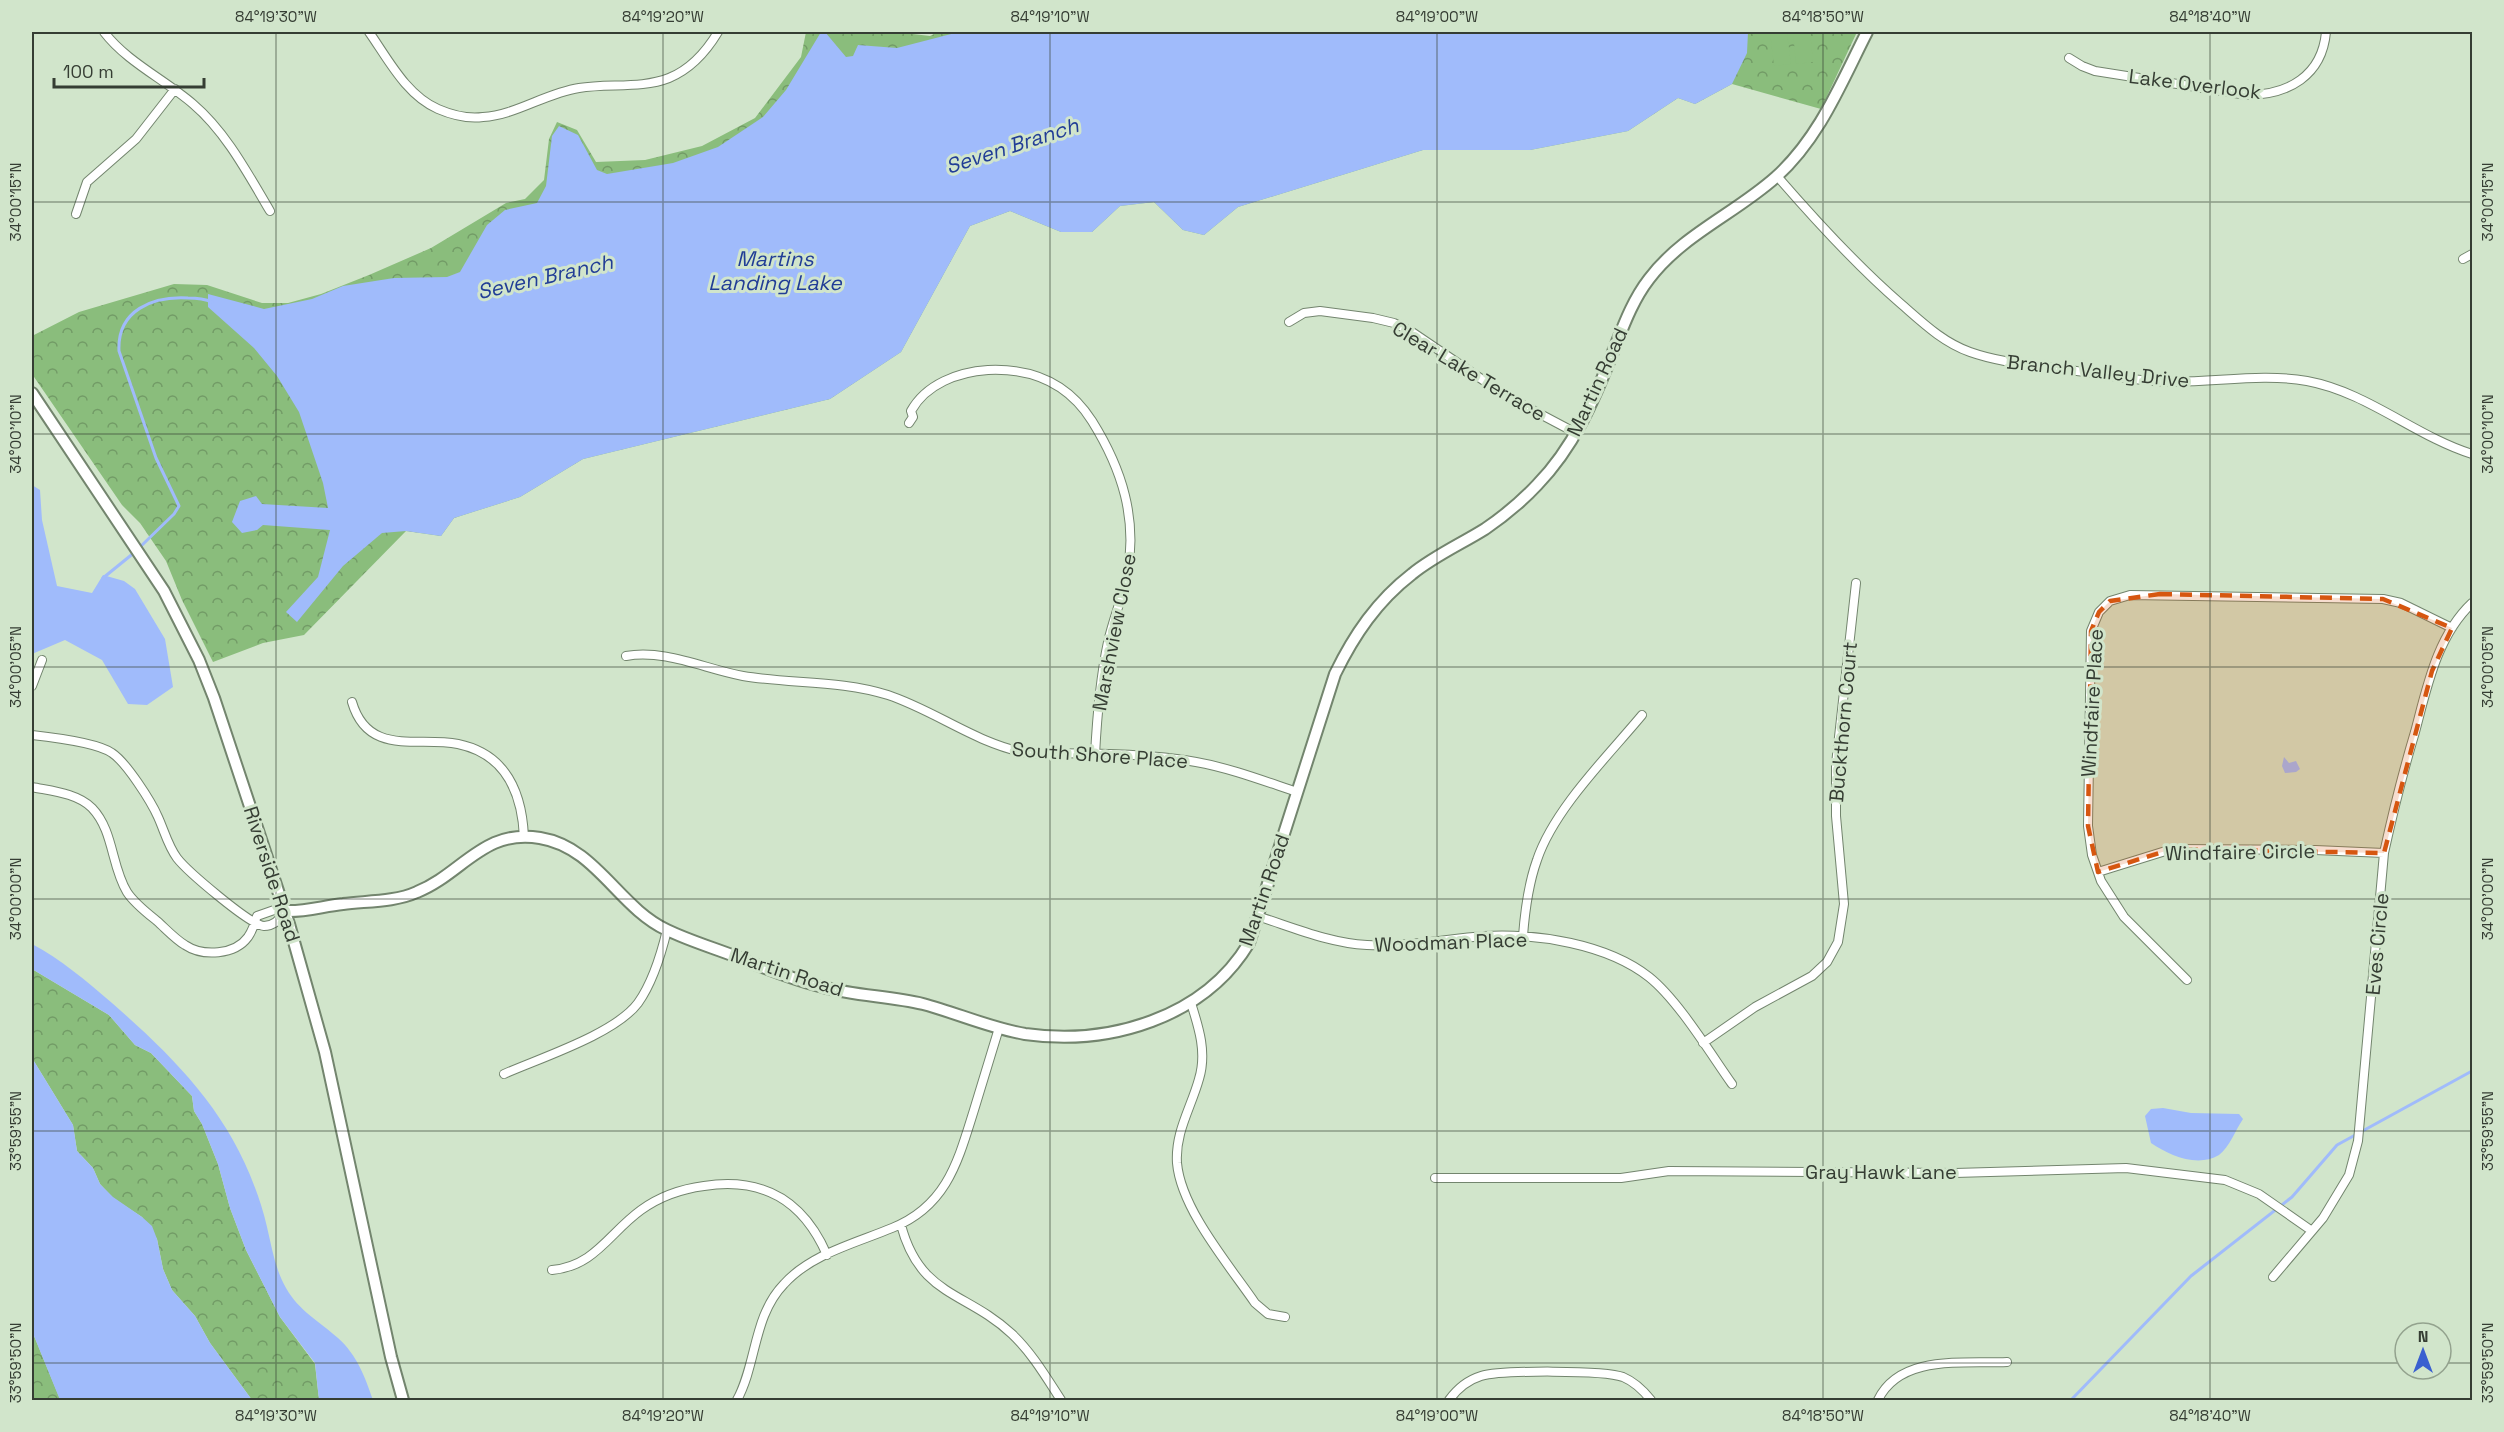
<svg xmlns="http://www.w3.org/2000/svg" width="2504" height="1432" font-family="'Space Grotesk',sans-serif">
<defs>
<pattern id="forest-crowns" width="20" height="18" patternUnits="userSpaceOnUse" patternTransform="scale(1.5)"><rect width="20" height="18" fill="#8abd7c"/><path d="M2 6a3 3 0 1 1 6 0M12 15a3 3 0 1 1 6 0" fill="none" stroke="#729b66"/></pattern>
</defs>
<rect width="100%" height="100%" fill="#d1e5cb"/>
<path fill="url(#forest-crowns)" d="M806,32H896L930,36L938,32H1857L1821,109L1732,84L1695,104L1678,98L1628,131L1530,150H1423L1238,207L1204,235L1183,230L1154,202L1120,206L1092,232H1061L1010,211L970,226L901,352L830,399L583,459L520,497L454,518L441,536L406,531L304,635L263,643L213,662L182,600L166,561L140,523L122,505L32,374V336L79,312L174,284L207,285L262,303H288L321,294L369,275L431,248L506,203L525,199L544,180L549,139L557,122L577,130L596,162L645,160L702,146L755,118L801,57Z
M32,969L109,1015L135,1045L151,1053L192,1096L194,1111L202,1124L218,1164L230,1208L246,1250L280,1317L315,1364L319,1400H252L210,1343L195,1316L172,1290L163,1269L157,1239L142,1217L113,1198L100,1184L93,1168L77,1151L73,1125L32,1058Z
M32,1331L60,1399V1400H32Z"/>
<path fill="#8abd7c" d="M1770,32H1787L1791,64L1774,66Z
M1793,32H1810L1813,62L1796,64Z"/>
<path fill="#a0bbfb" d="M821,32H825L846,57L853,56L858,45L897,48L959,32H1748L1747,53L1732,84L1695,104L1678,98L1628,131L1530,150H1423L1238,207L1204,235L1183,230L1154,202L1120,206L1092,232H1061L1010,211L970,226L901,352L830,399L583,459L520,497L454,518L441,536L406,531L382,533L343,566L297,622L286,612L318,577L330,530L263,525L257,530L242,533L232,522L240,501L256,496L262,504L328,508L323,483L299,412L277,376L254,348L208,307V294L264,309L312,299L343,286L394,278L447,277L460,272L487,225L505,210L537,203L546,186L552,136L559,126L578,135L597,170L607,174L673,163L718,147L763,117L786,90Z
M32,485L40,490L42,520L57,586L92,593L103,575L124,581L135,589L165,639L173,687L147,705L128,704L102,660L65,640L32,654Z
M2284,757L2289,763L2296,761L2300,769L2296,772L2285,773L2282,766Z
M32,944C61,959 86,981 112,1003C169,1053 221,1104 250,1175C257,1192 263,1209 267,1227C272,1248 275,1269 286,1288C299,1311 319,1321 338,1338C357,1355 365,1377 373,1400H319L315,1363L280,1317L246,1250L230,1208L218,1164L202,1124L194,1111L192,1096L151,1053L135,1045L109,1015L32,969Z
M32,1058L73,1125L77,1151L93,1168L100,1184L113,1197L142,1217L152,1226L157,1239L163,1269L172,1290L195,1316L210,1343L252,1400H60L32,1331Z
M2163,1108L2191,1113L2239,1114L2243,1119C2236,1129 2229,1148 2219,1155C2197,1168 2169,1155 2151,1143L2145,1116L2151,1109Z"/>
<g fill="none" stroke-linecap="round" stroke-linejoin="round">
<path stroke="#a0bbfb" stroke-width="3" d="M139,548L174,514L179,506L156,458L119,351C117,310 153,296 188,298C196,298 205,299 212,302
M103,578L135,552
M2071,1400L2191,1276L2292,1197L2337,1145L2472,1071"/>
<g stroke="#73856e" stroke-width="10">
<path id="minor" d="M104,32C127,62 164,79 193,104C226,132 248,174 270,211
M369,32C388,59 406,95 438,109C452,115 468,119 483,117C516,115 546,93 579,88C609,83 641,89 669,78C691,69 706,52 718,32
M2069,58L2082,66L2095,71L2247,95C2288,95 2322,76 2326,32
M1777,176C1816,221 1855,264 1900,303C1922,322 1942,342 1970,352C2001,363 2035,365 2068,370C2096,373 2125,379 2153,381C2204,385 2257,372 2307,381C2367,392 2415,436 2472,454
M76,214L87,182L136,139L175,89
M2463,259L2472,254
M1289,322L1304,313L1320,311L1373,318L1394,323L1412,332L1508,397L1576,433
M909,423L913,417L911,411C926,384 958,372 988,370C1032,368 1068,383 1092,421C1122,469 1138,519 1127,576C1122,598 1113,620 1108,642C1100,679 1097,716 1095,755
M626,656C665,649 705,669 743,676C791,684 841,680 888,695C936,711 977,744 1027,753C1083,754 1141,752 1196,762C1230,768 1264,781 1297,792
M32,686L42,660
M352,702C368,757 418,736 458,744C506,754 522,793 524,837
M32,735C50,737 98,743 112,753C126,762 151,801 158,817C164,830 168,846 177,858C187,871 250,925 264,926C274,926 281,918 285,911L277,909L257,916C255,923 252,931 248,937C235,955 203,957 185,945C175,939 166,929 157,921C147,913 134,903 127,892C111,866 114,831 92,808C77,793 51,791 32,787
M2098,872L2172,849L2315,850L2384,853
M1257,916C1292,927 1329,943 1367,945C1406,947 1445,939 1484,936C1537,933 1607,944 1649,977C1678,1000 1710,1053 1732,1084
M1523,936C1525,910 1528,885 1537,860C1554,809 1608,756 1642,715
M2187,980L2124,917L2101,881L2092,855L2088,826L2091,631L2099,612L2110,601L2130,595L2383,599L2401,603L2452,628
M1191,1003C1199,1028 1207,1053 1199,1079C1191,1108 1175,1132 1177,1163C1181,1209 1229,1265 1255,1303L1268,1314L1285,1317
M1703,1043L1755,1007L1812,976L1827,962L1838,942L1844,904L1836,816V764L1856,583
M504,1074C540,1058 615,1034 638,1003C653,982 661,955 667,930
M1435,1178H1621L1669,1171L1955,1173L2126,1168L2225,1180L2259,1194L2312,1231
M901,1225C920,1297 966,1291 1012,1334C1032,1353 1046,1377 1061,1400
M552,1270C595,1266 609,1233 641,1210C659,1197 681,1189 704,1186C763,1177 803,1200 827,1255
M2273,1277L2323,1218L2349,1175L2358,1141L2384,853C2393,812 2403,772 2415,732C2427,687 2437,636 2472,603
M737,1400C757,1363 753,1316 784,1284C811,1254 856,1243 892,1228C947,1206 958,1161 974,1110C982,1083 991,1055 999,1028
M1449,1400C1457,1389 1468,1380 1481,1376C1501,1370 1605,1370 1623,1377C1635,1382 1643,1390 1651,1400
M1878,1400C1900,1354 1964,1364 2007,1362"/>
</g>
<g stroke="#73856e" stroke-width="14">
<path id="tertiary" d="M32,393L164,591L199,660L214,698L289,924L325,1052L391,1357L403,1400
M285,911C306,912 323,906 343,904C367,901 395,902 417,892C462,874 484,828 540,838C596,847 618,907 667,930C690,941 714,948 737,957C765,968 793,980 823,987C855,996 890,996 923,1004C957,1013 990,1028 1025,1034C1109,1046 1204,1018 1249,943L1335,674C1354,635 1377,601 1412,574C1434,556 1461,544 1485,529C1504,516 1522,501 1537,485C1574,447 1594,400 1613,352C1623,327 1632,301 1649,279C1682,235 1736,213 1776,177C1820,137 1841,83 1867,32"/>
</g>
<use href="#minor" stroke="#fff" stroke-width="8"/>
<use href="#tertiary" stroke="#fff" stroke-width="10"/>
</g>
<path fill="#d65610" fill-opacity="0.2" stroke="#d65610" stroke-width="4.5" stroke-dasharray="12 8" stroke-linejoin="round" d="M2160,594L2383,599L2452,628L2432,671L2384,853L2172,849L2098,872L2088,826L2091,631L2099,612L2110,601Z"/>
<path fill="none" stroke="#353d33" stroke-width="1.5" stroke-opacity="0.45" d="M276,32V1400M663,32V1400M1050,32V1400M1437,32V1400M1823,32V1400M2210,32V1400M32,202H2472M32,434H2472M32,667H2472M32,899H2472M32,1131H2472M32,1363H2405M2441,1363H2472"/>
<g text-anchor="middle" stroke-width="6" stroke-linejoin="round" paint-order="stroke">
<g font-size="20" fill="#353d33" stroke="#d1e5cb">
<text transform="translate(2195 84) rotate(7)" y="7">Lake Overlook</text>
<text transform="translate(1469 371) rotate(31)" y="7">Clear Lake Terrace</text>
<text transform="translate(2098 371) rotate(6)" y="7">Branch Valley Drive</text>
<text transform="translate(1597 382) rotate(-65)" y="7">Martin Road</text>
<text transform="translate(1114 632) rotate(-79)" y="7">Marshview Close</text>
<text transform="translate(2092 703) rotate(-87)" y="7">Windfaire Place</text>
<text transform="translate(1843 722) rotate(-85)" y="7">Buckthorn Court</text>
<text transform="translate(1100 755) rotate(4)" y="7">South Shore Place</text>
<text transform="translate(2240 852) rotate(-1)" y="7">Windfaire Circle</text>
<text transform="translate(272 874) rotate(72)" y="7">Riverside Road</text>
<text transform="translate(1264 890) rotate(-71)" y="7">Martin Road</text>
<text transform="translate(1451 942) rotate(-2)" y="7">Woodman Place</text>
<text transform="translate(2377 944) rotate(-85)" y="7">Eves Circle</text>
<text transform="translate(787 972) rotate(18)" y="7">Martin Road</text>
<text x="1881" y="1179">Gray Hawk Lane</text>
</g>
<g font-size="21" font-style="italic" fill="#213d96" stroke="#d1e5cb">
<text transform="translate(1012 146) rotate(-18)" y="7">Seven Branch</text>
<text x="775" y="266">Martins<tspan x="775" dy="24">Landing Lake</tspan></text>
<text transform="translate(545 277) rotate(-13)" y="7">Seven Branch</text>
</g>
</g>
<rect width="2504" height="1432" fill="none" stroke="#d1e5cb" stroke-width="66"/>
<g transform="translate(2423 1351)"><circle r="28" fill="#d1e5cb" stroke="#93a28e" stroke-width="1.5"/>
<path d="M0-4.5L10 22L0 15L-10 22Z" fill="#3a5fd0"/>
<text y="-9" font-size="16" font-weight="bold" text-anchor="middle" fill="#353d33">N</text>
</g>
<path d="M54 78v9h150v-9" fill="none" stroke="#353d33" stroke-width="3"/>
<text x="63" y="78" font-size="18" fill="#353d33" stroke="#d1e5cb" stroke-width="4.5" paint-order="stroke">100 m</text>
<rect x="33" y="33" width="2438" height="1366" fill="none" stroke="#353d33" stroke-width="2"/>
<g font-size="15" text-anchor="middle" fill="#353d33">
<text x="276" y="22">84°19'30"W</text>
<text x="663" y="22">84°19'20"W</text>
<text x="1050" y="22">84°19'10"W</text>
<text x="1437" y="22">84°19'00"W</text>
<text x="1823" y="22">84°18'50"W</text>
<text x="2210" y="22">84°18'40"W</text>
<text transform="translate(16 202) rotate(-90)" y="5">34°00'15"N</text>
<text transform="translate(2488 202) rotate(-90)" y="5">34°00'15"N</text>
<text transform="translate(16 434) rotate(-90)" y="5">34°00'10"N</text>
<text transform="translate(2488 434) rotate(-90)" y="5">34°00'10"N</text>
<text transform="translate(16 667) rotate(-90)" y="5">34°00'05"N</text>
<text transform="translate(2488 667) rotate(-90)" y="5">34°00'05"N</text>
<text transform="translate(16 899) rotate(-90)" y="5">34°00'00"N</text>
<text transform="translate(2488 899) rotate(-90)" y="5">34°00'00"N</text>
<text transform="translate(16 1131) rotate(-90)" y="5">33°59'55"N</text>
<text transform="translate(2488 1131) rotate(-90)" y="5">33°59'55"N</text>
<text transform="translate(16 1363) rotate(-90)" y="5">33°59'50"N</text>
<text transform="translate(2488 1363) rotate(-90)" y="5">33°59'50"N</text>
<text x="276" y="1421">84°19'30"W</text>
<text x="663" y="1421">84°19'20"W</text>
<text x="1050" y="1421">84°19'10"W</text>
<text x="1437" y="1421">84°19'00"W</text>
<text x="1823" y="1421">84°18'50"W</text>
<text x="2210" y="1421">84°18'40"W</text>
</g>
</svg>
